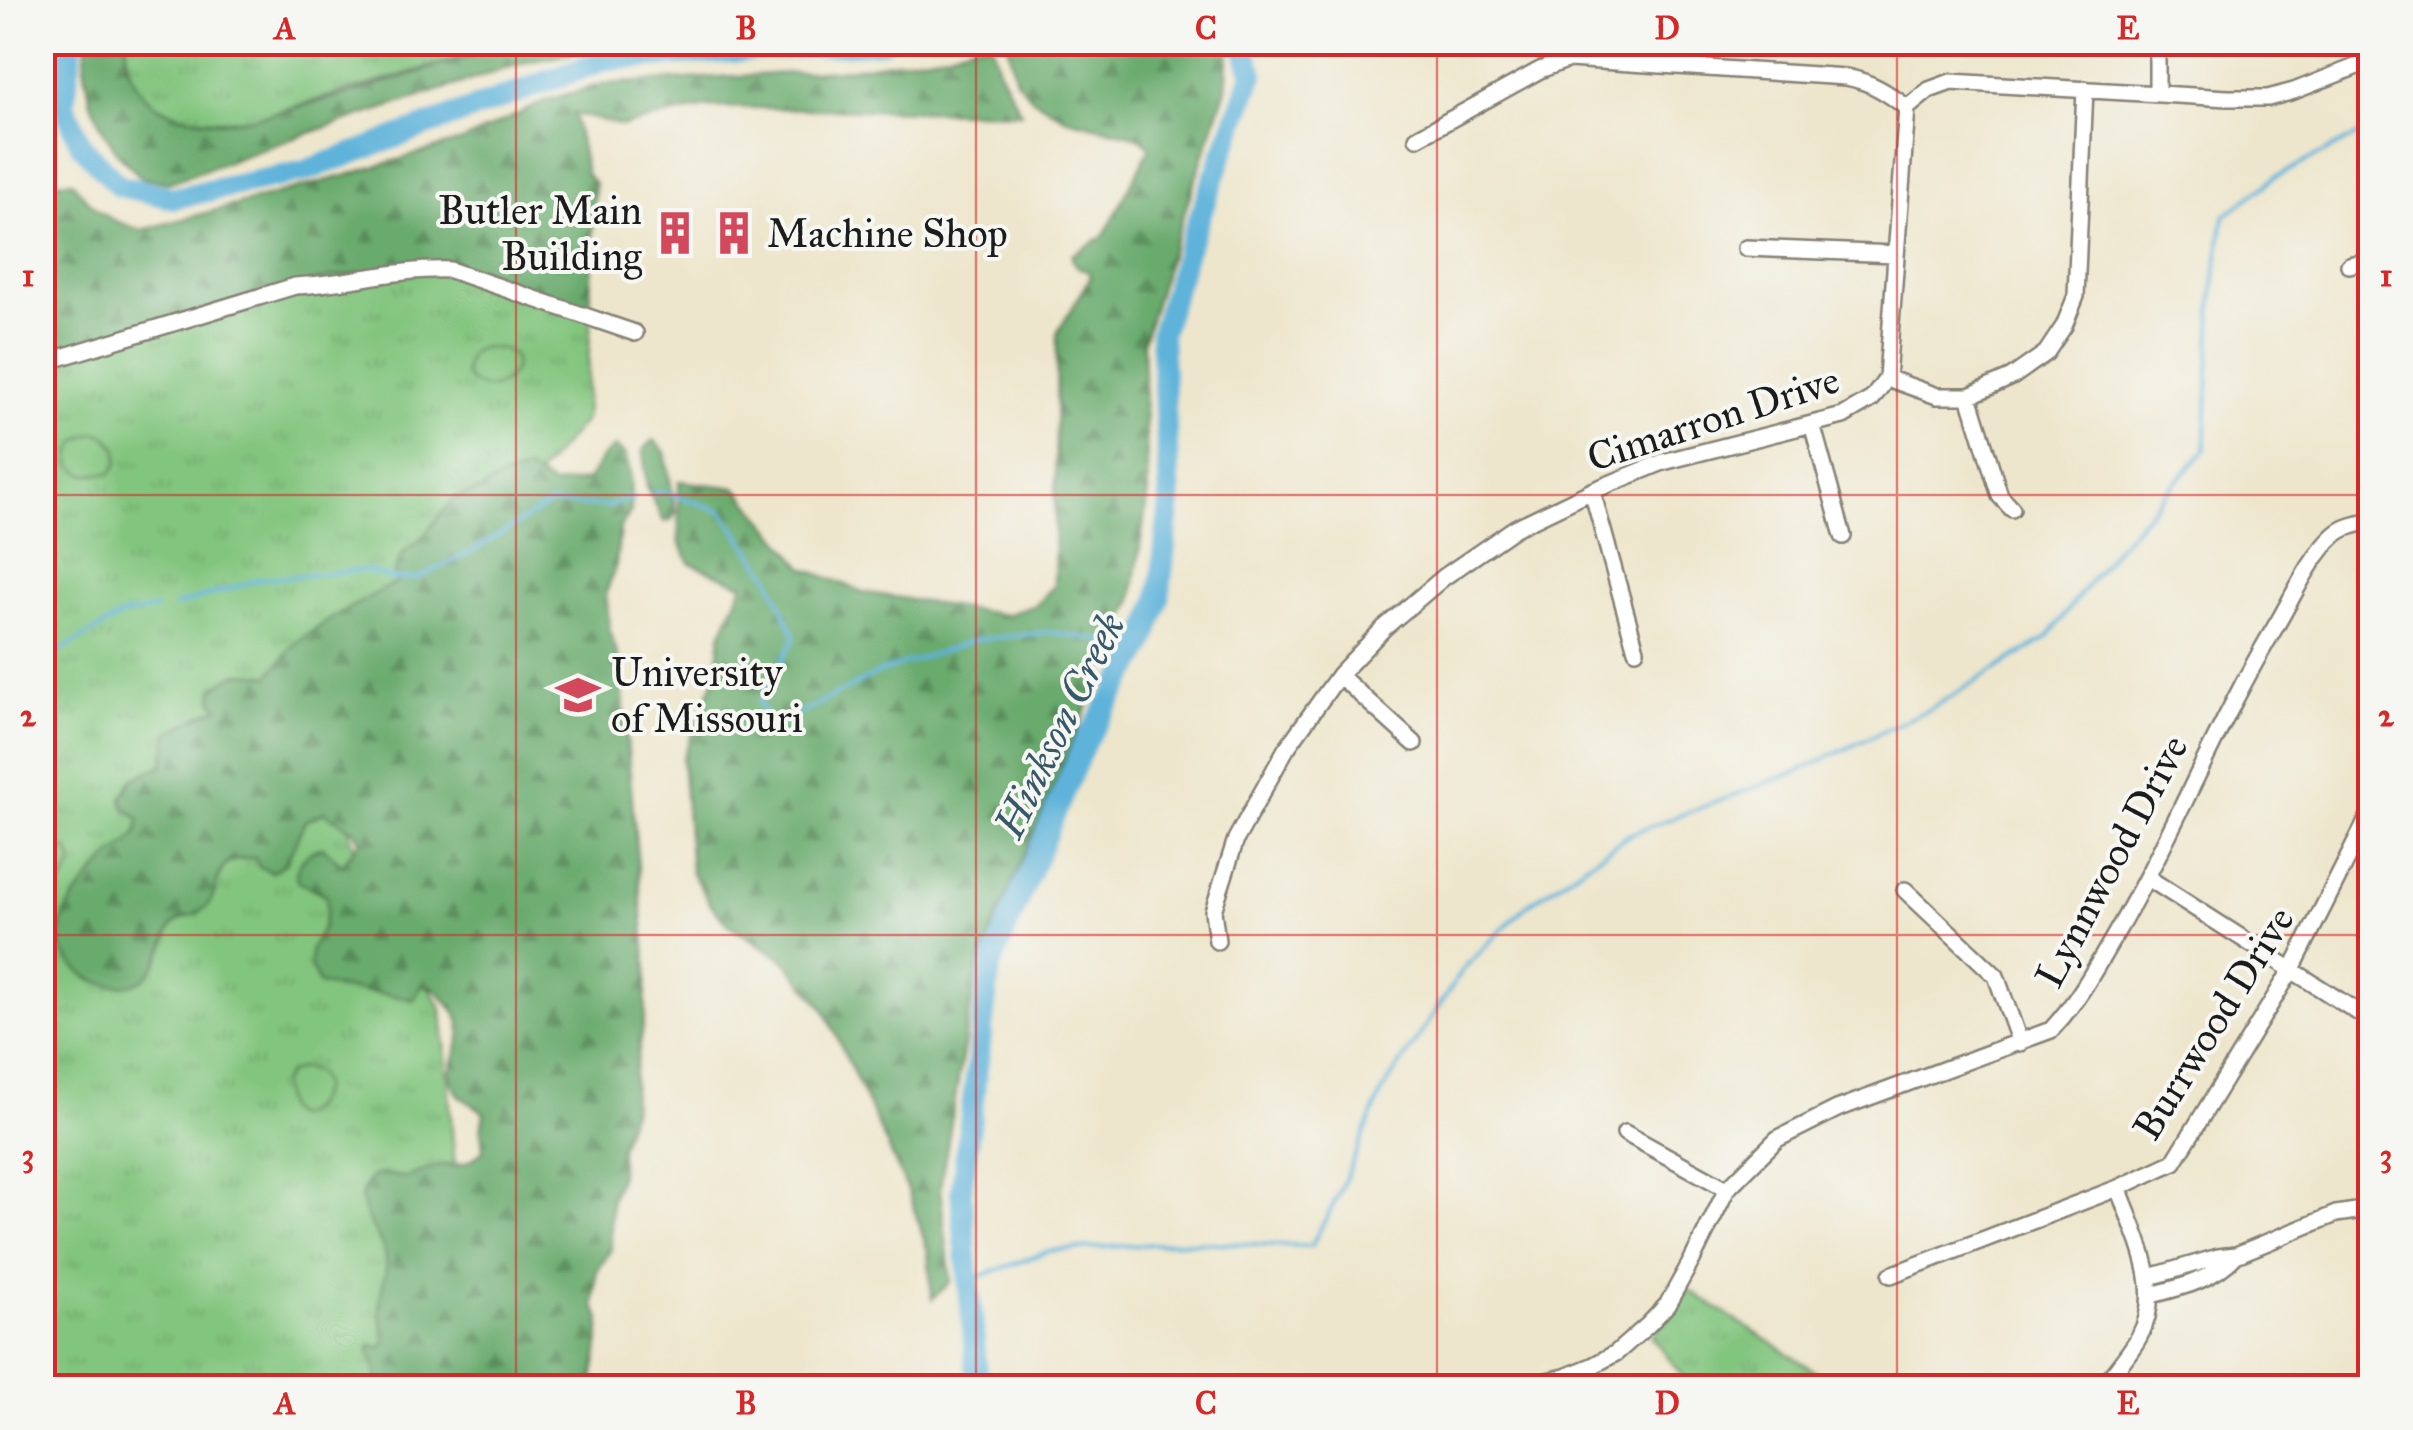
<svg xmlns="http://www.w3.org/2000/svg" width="2413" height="1430" font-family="'IM FELL Great Primer',serif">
<defs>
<pattern id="grass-tufts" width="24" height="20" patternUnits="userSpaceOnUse" patternTransform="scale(2.5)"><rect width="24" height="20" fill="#82c57e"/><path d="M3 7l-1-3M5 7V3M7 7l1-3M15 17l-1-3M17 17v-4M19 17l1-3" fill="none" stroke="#70a96c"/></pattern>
<pattern id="forest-firs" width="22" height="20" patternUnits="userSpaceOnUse" patternTransform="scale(2.5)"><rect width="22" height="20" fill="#69aa6d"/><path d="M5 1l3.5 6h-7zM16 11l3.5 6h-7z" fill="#568a59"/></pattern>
</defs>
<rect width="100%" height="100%" fill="#f6f6f2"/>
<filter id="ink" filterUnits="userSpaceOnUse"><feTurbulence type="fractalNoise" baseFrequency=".01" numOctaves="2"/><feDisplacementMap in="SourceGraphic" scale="20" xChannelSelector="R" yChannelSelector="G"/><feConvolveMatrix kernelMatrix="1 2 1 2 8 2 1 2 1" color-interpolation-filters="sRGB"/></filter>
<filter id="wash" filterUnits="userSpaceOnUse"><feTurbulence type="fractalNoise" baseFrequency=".0048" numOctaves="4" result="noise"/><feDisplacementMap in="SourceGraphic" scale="40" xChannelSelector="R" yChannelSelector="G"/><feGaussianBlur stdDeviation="2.25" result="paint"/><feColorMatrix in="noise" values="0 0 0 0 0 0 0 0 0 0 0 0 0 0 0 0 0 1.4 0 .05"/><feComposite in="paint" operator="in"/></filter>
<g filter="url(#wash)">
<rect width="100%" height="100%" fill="#eee6cc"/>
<path fill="url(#grass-tufts)" stroke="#4f704d" stroke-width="2.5" d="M126,43H512L255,118C195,125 128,118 126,43Z
M545,244L591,315L585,420L506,512L324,742L363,878L442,1009L456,1179L439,1387H43V294Z
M1689,1290L1840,1387H1691L1652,1337Z"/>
<path fill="url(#forest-firs)" stroke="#426344" stroke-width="2.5" d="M87,43H126V63L138,87L148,99L161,109L190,118L221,122L255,118L341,96L513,43H632L523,63L291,139L168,183L142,178L120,157L104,132L91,103L84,66Z
M977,43H992L1000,72L1021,113L707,107L623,126L574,114L586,174L595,183L590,303L575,310L443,263L327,278L43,359L42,182L72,181C94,211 106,220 142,230L344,176L464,140L547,100L603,84L839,70L946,53Z
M1007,43L1223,42L1229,49L1226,89L1169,258L1143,342L1148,492L1132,602L978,964L940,1188L951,1282L932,1299L928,1252L909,1193L824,1009L785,961L729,925L710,904L691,871L682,759L716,675L721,635L743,585L690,563L679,541V481L737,488L804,568L863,592L1005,615L1036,605L1054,585L1057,333L1090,279L1089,272C1080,268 1071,266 1072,255L1102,237L1111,223L1150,147L1139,137L1067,119L1033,99L1016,80Z
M654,440L665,452L676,513L671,520L664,522L647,488L643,450Z
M615,447L624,453L630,471L631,511L620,528L616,565L606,593L610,632L620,662L647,969L645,1016L634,1077L632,1110L620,1147V1174L611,1201V1249L596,1274L594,1306L601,1319L598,1353L592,1385L590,1388L380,1387L369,1347L371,1345L379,1347L385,1345C386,1333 380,1320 380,1307C379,1289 390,1272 385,1253C379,1233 355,1210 364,1188C373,1166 389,1177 404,1177C414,1176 424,1170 434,1167C458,1160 461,1172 483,1150L481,1129L484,1113C474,1103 462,1102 454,1088C441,1067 469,1042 458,1018C452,1007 441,995 432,987L423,985L413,1000C382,991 350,992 319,984L310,966L311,948L323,927L327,908L326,895L297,881C293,864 308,851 323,847L342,865L360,841L355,832L324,812L305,821L286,863L272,872L259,867L255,858C204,856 228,892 201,911C193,917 181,916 174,924C169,929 167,939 165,945C152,978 139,992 102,983C87,980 76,969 66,956C43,926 87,881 108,859C116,851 131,844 136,834C139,829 138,824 139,819L124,807L122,798L133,779L163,765L168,733C186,724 201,714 219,708L213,701V689C233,671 243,671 269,676L295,643L338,614L401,580L394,573L403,553L421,539L455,497L478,491L504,477L526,469L553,485L586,481C599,467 597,458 615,447Z"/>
<path fill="#82c57e" stroke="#4f704d" stroke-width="2.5" d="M480,348C488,348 498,347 505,350C535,361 491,410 465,375C466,361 466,354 480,348Z
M97,433L105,436L117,448L118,463L111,473L85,475L72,466C68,447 78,436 97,433Z
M53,848L69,850L73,865C65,878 59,893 43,895V857Z
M301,1068L317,1072L323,1085C319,1100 310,1115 294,1116L286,1109L281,1084L288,1073Z"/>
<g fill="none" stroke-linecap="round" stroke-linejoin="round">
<path stroke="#5eb3da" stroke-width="4" d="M653,494L662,491L722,511L769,576L795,637L759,703L774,727L880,672L975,640L1049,632L1143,647
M175,606L260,579L365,570L394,579L418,578L469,553L550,504L608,506L633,498
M42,661L125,614L156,609
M968,1281L1049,1251L1185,1242L1311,1246L1338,1196L1382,1092L1464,968L1526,906L1630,834L1799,771L1932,708L2047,638L2111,554L2205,450L2213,292L2224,216L2276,177L2370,129"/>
<path stroke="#5eb3da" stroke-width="22" d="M72,42L64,104L81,145L119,186L174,198L305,171L605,60L882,42
M978,1388L961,1193L990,967L1085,742L1143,647L1159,599L1170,502L1161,334L1187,250L1253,74L1242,42"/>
</g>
</g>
<g filter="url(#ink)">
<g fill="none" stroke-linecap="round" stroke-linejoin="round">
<g stroke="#858174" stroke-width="20">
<path id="minor" d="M2157,93V42
M1907,108L1929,90L1951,82L2228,98H2268L2294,91L2370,61
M1417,138L1540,70L1569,59L1846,77C1871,82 1887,92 1907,108
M1746,248L1895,254
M2349,265L2370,260
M42,363L295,286C347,284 398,268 450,270L635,333
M1887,378L1937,396H1969L2012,377L2046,353L2064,326L2076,296L2085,89
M1969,396L2000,496L2012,509
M1812,424L1843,536
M1592,491L1636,650
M1339,675L1414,743
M2148,878L2370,1020
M1905,890L1996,976L2020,1043
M1217,941L1213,911L1236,839L1286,749L1339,675L1384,628L1444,577L1515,528L1592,491L1663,462L1843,416L1872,399L1887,378L1907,108
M1625,1133L1727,1189
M1891,1275L2118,1188L2174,1162L2292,969L2370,814
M2150,1277L2218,1257L2236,1255L2336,1214L2370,1209
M2151,1295C2183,1287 2213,1280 2236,1255
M1514,1388L1565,1377L1592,1366L1616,1353L1648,1325L1667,1305L1692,1260L1727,1189L1777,1139L1837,1109L2051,1030C2078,1001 2095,969 2115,935C2174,834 2216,725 2277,624C2294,595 2310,558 2335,535C2345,526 2358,524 2370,522
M2102,1388C2114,1371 2129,1355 2139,1337C2166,1289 2135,1235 2118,1188"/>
</g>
<use href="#minor" stroke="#fff" stroke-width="15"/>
</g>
</g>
<path fill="none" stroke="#d62828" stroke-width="2.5" stroke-opacity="0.55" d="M516,42V1388M976,42V1388M1437,42V1388M1897,42V1388M42,495H2370M42,935H2370"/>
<defs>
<g id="building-bare" transform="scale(3.45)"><path d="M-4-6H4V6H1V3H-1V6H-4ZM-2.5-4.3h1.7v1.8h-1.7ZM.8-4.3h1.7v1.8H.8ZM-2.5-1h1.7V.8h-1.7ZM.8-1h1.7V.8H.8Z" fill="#d1495b" stroke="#f6f6f2" stroke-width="2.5" paint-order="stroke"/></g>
<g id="university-bare" transform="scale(3.45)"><path d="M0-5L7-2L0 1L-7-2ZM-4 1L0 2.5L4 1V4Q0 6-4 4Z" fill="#d1495b" stroke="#f6f6f2" stroke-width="2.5" paint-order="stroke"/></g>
</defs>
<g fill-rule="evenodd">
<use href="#building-bare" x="675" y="233"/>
<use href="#building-bare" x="734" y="233"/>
<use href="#university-bare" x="578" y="695"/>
</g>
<g text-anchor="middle" stroke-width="8" stroke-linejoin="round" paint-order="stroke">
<g font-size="40" fill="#1c1c1c" stroke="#f6f6f2" text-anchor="start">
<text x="642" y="224" text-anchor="end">Butler Main<tspan x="642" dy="46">Building</tspan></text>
<text x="767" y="247">Machine Shop</text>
<text x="611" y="686">University<tspan x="611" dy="46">of Missouri</tspan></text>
</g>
<g font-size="40" fill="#1c1c1c" stroke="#f6f6f2">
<text transform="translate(1713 418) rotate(-18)" y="14">Cimarron Drive</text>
<text transform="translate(2111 861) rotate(-62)" y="14">Lynnwood Drive</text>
<text transform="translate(2213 1023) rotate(-58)" y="14">Burrwood Drive</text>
</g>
<g font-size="42" font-style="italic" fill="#365868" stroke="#f6f6f2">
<text transform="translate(1059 725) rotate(-64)" y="15">Hinkson Creek</text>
</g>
</g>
<rect width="2413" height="1430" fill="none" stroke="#f6f6f2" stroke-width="110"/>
<rect x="55" y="55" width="2303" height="1320" fill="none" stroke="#d62828" stroke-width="4"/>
<g font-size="32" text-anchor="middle" font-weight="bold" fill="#d62828">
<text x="285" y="39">A</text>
<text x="746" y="39">B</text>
<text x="1206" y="39">C</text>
<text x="1667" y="39">D</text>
<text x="2128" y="39">E</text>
<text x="28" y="286">1</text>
<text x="2386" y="286">1</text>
<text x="28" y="726">2</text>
<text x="2386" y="726">2</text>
<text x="28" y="1166">3</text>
<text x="2386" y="1166">3</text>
<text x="285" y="1414">A</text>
<text x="746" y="1414">B</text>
<text x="1206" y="1414">C</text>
<text x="1667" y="1414">D</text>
<text x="2128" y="1414">E</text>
</g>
</svg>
